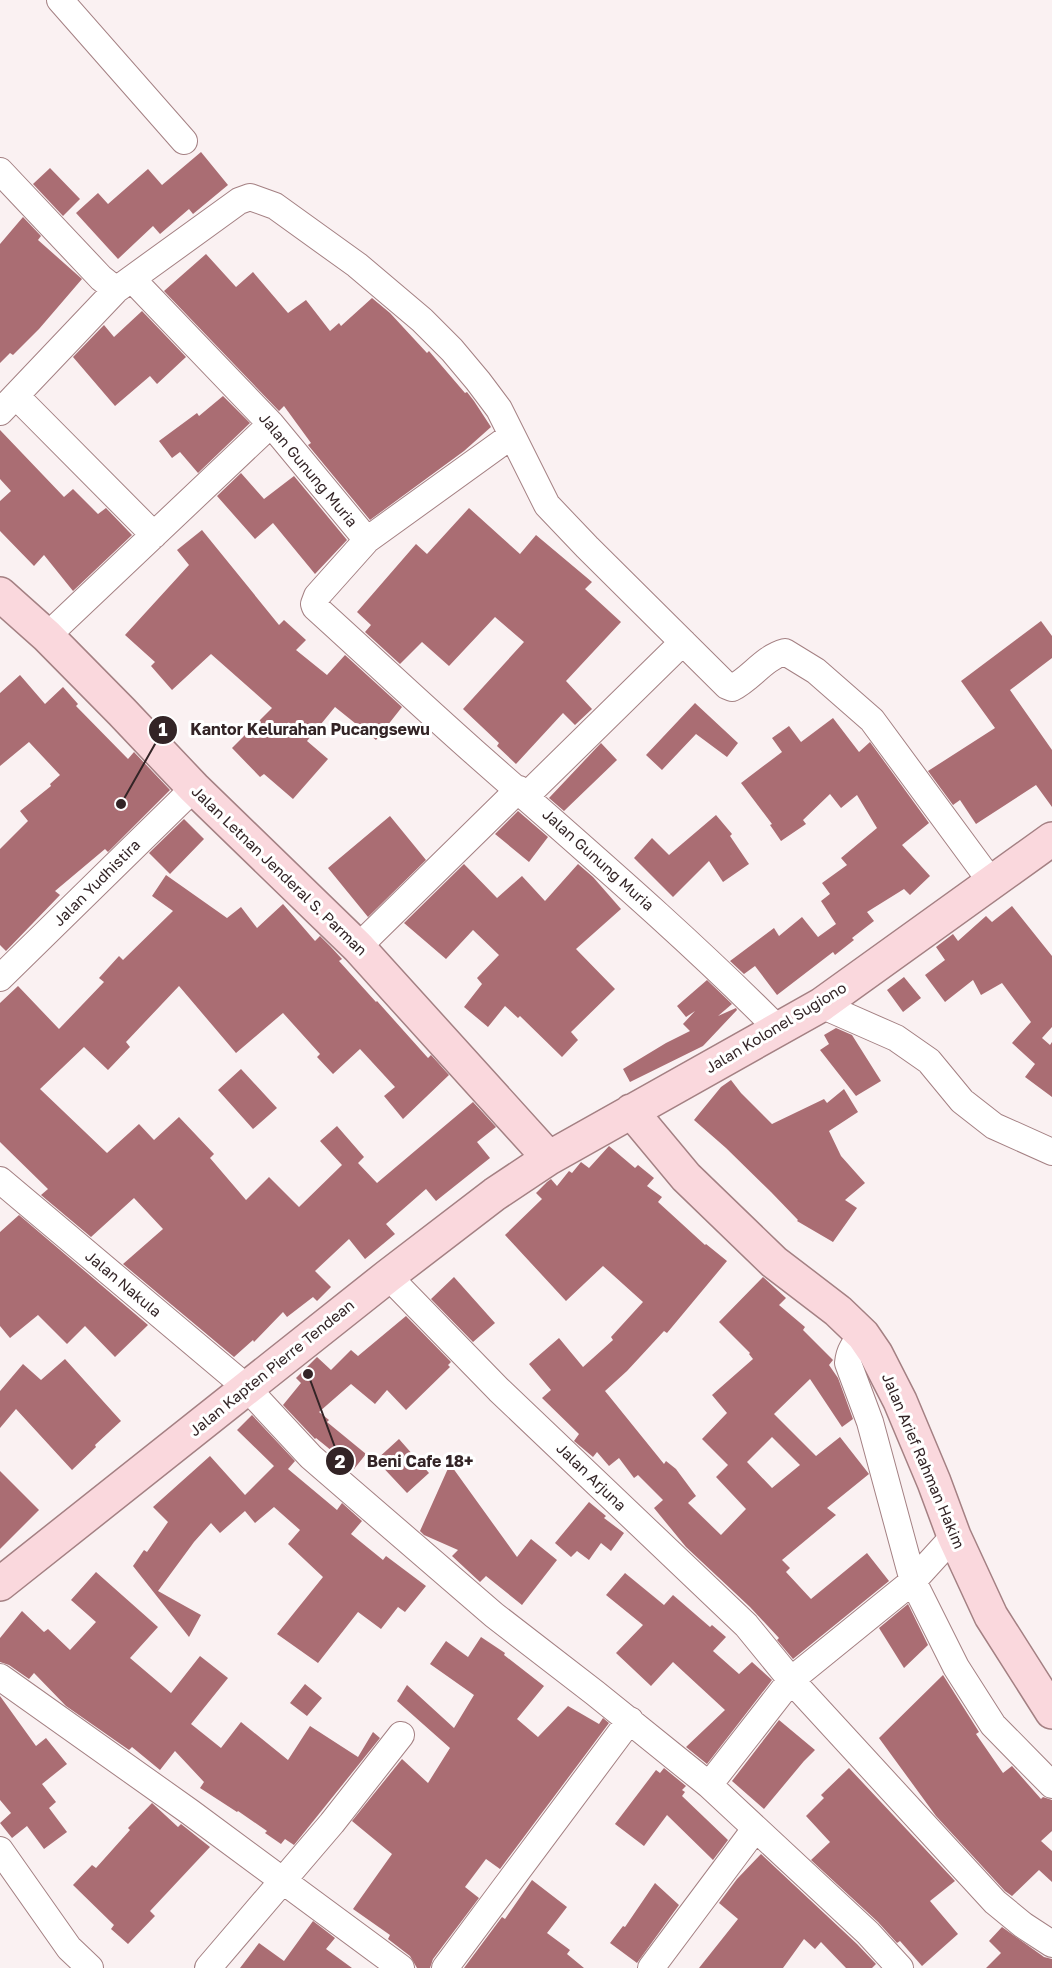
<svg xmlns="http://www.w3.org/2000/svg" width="1052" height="1968" font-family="'Golos Text',sans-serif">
<rect width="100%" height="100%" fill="#faf1f2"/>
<path fill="#aa6d73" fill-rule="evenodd" d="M201,152L228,185L193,214L189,209L160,234L153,226L118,259L76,213L98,193L108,204L148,169L162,185Z
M50,168L80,199L63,216L33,184Z
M23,217L41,236L38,240L82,279L39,329L13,355L10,353L0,363V244Z
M206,254L236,287L253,272L288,313L306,300L330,331L339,323L341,326L372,298L390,313L427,353L429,351L465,393L467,392L474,401L491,427L464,451L370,520L308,445L311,443L284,406L279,411L164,291Z
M142,311L186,357L157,384L150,376L115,406L73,357L104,325L114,337Z
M223,396L250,423L198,473L180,452L172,458L159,441L197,413L199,416Z
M0,430L64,497L73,489L98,514L106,508L132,535L73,591L44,555L34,566L0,531V501L11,491L0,479Z
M241,473L264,499L294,476L347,540L315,574L273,523L255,539L217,496Z
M469,508L520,554L536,535L592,582L585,589L621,622L566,681L592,709L575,725L563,713L516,764L497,746L499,743L463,709L524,642L495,617L449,666L422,642L400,664L365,632L371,625L357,612L416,544L427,554Z
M202,530L279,625L284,620L306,640L296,650L327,675L345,655L402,707L376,740L335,707L307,741L328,759L293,799L264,774L260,777L232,748L272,708L211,654L172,690L151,666L155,662L125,635L189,565L177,550Z
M1041,621L1052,636V658L1010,690L1052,750V807L1036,785L976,824L960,800L953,805L928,771L995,728L961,681Z
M20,675L45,704L63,687L78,704L76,706L128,759L134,752L170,790L108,852L105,849L55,891L60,895L6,951L0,945V849L28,821L20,811L51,786L50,784L60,775L29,742L0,766V693Z
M695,703L738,743L727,757L696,734L662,770L646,755Z
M833,718L859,752L870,742L929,823L902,845L930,876L910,895L904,889L867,912L874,921L852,938L854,940L835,955L833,952L777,995L755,966L744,974L730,961L774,928L779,936L802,917L818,937L836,924L821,901L830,894L822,883L847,865L841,858L877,828L857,795L841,808L830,794L803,820L806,824L781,841L770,825L772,824L741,783L782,752L772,738L789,726L801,742Z
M601,743L617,760L564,811L549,798Z
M518,811L548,837L529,862L495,834Z
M716,815L732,834L730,836L749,864L723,882L709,861L673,897L634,858L652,838L669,855Z
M390,816L426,860L368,917L328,868Z
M184,819L204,839L170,874L149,853Z
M464,864L497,898L522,876L545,901L578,864L593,877L621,909L576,949L615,989L571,1032L578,1040L562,1057L520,1016L518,1018L505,1006L488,1027L464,1007L482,984L477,978L499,955L473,930L446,959L404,923Z
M166,875L227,918L241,907L257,928L283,904L315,941L320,936L330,946L342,959L339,961L376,1002L377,1001L428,1058L431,1055L449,1075L403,1119L384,1096L395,1087L360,1049L333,1074L317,1057L320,1054L283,1013L236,1053L179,986L126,1042L130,1047L108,1070L84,1047L40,1089L107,1153L139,1124L154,1140L179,1117L214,1154L210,1158L246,1200L269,1177L299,1207L342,1165L320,1141L337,1126L364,1157L358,1163L377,1183L473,1102L496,1127L477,1142L490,1158L436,1201L426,1189L386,1224L395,1234L365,1259L349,1239L315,1271L331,1287L317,1301L313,1297L287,1317L283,1312L254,1342L253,1340L234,1357L123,1264L163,1229L134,1198L91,1237L41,1195L48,1189L0,1142V1003L18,986L59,1029L104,982L99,978L119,956L123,960L173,911L152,896Z
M1012,906L1052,956V1027L1042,1038L1050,1045L1052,1042V1097L1025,1077L1035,1064L1012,1043L1031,1022L1002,983L981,995L973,980L945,1002L925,975L945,960L936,947L953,934L958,941L986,916L992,922Z
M904,977L921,998L903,1012L887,990Z
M707,980L732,1004L718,1016L736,1008L737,1010L703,1046L630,1082L623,1069L666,1043L690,1031L683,1024L695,1011L686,1017L677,1006Z
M836,1028L852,1035L881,1081L856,1096L820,1050L829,1044L824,1035Z
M241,1069L277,1108L253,1129L218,1090Z
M731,1080L741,1093L772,1124L824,1099L827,1103L844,1089L858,1112L829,1131L841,1156L865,1183L845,1200L857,1208L833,1242L797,1221L798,1220L771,1192L726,1148L694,1120L721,1087Z
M609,1146L635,1168L638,1165L654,1178L647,1186L662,1197L658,1202L705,1245L706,1244L727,1261L667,1333L664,1331L627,1371L605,1391L664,1464L666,1461L676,1469L696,1496L688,1503L721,1535L746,1509L716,1477L728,1465L702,1439L727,1413L712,1395L753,1359L749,1354L750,1353L719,1322L763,1277L786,1298L779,1305L805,1327L803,1330L833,1360L829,1365L838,1378L853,1419L842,1427L810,1379L774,1414L816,1456L840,1437L869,1474L827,1508L836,1515L782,1560L790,1568L786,1572L811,1599L867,1553L889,1581L793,1659L777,1640L779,1638L750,1607L686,1547L654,1508L663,1500L638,1475L634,1478L619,1458L609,1466L597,1452L593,1457L574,1441L579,1434L542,1398L551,1390L529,1364L559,1338L583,1367L613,1340L611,1337L643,1302L603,1266L566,1301L505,1235L542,1199L536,1193L547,1182L551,1179L557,1186L569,1171L572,1173L581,1162L589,1168ZM772,1437L800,1465L772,1488L747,1462Z
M19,1215L148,1325L115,1357L85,1326L67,1344L38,1315L10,1338L0,1326V1232Z
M454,1277L495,1323L473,1342L431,1299Z
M406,1316L451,1362L448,1365L450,1367L406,1410L387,1390L375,1404L351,1384L319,1412L329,1420L327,1422L366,1454L354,1469L316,1438L315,1439L283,1405L301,1383L296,1378L317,1357L331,1370L351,1350L358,1356Z
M65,1359L121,1421L95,1445L96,1447L72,1470L16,1409L0,1428V1391L23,1364L41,1380Z
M252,1415L295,1461L288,1469L337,1510L342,1503L362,1521L351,1534L383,1560L386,1556L426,1586L405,1612L398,1607L381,1629L358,1612L318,1663L277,1634L323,1577L288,1544L300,1530L274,1507L255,1523L245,1511L220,1533L211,1523L194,1542L158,1591L201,1615L189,1637L133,1566L144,1550L147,1552L168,1522L153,1507L210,1456L245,1495L274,1466L237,1430Z
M399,1439L429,1473L407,1493L376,1460Z
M450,1464L517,1557L531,1539L557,1560L522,1605L486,1576L480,1582L452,1556L458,1550L424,1535L420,1531Z
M0,1471L39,1510L0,1549Z
M589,1502L606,1516L604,1518L624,1533L611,1551L601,1543L589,1560L577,1551L571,1557L555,1543Z
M96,1572L158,1627L130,1658L171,1693L200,1656L228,1678L191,1724L221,1748L241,1722L288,1760L310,1726L358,1757L373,1732L380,1738L294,1845L285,1839L281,1844L265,1833L267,1831L238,1811L237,1812L200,1788L204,1782L175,1751L160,1770L132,1747L129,1750L66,1706L34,1673L29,1679L9,1665L0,1662V1638L22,1611L44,1632L48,1629L70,1650L96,1622L71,1600Z
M625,1573L664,1605L673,1595L710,1627L712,1625L726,1637L713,1651L739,1674L752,1662L772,1680L707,1764L686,1747L725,1710L673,1662L651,1686L616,1653L643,1625L606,1595Z
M908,1604L928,1645L904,1668L879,1628Z
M481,1637L505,1653L504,1655L544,1686L517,1719L538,1737L568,1706L599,1724L603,1718L609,1723L500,1869L486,1859L465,1887L479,1898L433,1959L430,1968H417L410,1956L388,1939L390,1935L353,1909L392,1854L352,1821L402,1759L428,1783L450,1748L397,1701L407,1685L454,1728L474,1695L430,1664L446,1641L468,1657Z
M943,1675L979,1732L976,1734L1003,1773L1012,1766L1041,1799L1043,1797L1052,1800V1831L1041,1841L1052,1851V1882L1039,1870L1012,1896L1005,1891L936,1816L879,1738Z
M305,1684L322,1698L307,1716L290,1703Z
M0,1696L36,1746L46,1738L67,1764L42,1784L56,1802L49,1808L67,1832L44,1849L27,1826L12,1838L0,1823L11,1813L0,1800Z
M779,1720L815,1750L804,1761L764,1809L732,1781Z
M664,1768L686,1786L682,1790L685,1792L682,1796L728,1840L713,1860L667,1815L644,1846L615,1824L656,1770L660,1773Z
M849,1768L955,1881L930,1901L958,1934L922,1966L900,1941L897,1943L878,1922L811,1860L830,1842L806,1816L824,1798L821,1795Z
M152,1803L178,1827L181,1824L210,1847L150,1911L155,1916L128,1944L111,1929L114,1925L73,1885L92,1865L96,1868L130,1830L128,1828Z
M761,1854L857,1944L876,1964L872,1968H846L821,1942L815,1949L804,1939L783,1968H699L738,1919L719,1903L737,1879Z
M532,1880L567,1907L547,1933L570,1950L567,1954L584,1968H464L502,1917L505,1919Z
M655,1883L679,1905L637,1963L610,1943L623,1926L625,1927Z
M313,1921L335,1938L326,1949L352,1968H240L259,1943L284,1961Z
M1002,1927L1044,1957L1052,1959V1968H986L1001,1953L989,1941Z"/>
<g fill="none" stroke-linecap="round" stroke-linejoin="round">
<g stroke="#a48083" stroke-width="28">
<path id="street" d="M60,0L184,141
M0,171L101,278L116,290L239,201L250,197L275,206L357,265L422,320L452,350L478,381L499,409L547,505L587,547L727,686L732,688C752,678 763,658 785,652L816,671L872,720L992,883
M132,279L271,424L367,540
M16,396L154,535
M0,412L116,290
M511,436L367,540L317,596L314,604L315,607C368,655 420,704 473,751C577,843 682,932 779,1030
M47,636L271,424
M526,796L683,642
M358,947L519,789
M0,978L194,788
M821,1005L896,1038L929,1061L962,1101L994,1126L1052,1152
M0,1180L247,1388L311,1457L494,1615L595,1693L709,1785L868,1933L900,1968
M388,1276L499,1390L746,1625L791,1680L995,1902L1023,1925L1052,1944
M863,1335C854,1344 849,1351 848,1363L870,1422L913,1581L956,1667L993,1725L1052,1785
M0,1677L190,1812L401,1968
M709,1785L791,1680L913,1581L954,1536
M0,1850L69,1948L90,1968
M208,1968L332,1823L401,1735
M445,1968L630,1720
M651,1968L755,1829"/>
</g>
<g stroke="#a48083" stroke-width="36">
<path id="secondary" d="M0,594L47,636L122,712L194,788L358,947L549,1158
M631,1111L686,1177L774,1262L838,1311L863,1335L876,1354L900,1401L934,1482L954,1536L991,1616L1052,1712
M0,1584L388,1276L495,1194L549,1158L821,1005L1052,839"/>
</g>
<use href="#street" stroke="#fff" stroke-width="26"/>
<use href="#secondary" stroke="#fad8dd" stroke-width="33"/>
</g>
<g text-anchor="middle" stroke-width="6" stroke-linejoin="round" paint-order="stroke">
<g font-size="15" fill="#332426" stroke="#fff">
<text transform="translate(308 470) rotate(50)" y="5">Jalan Gunung Muria</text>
<text transform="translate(598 860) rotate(42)" y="5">Jalan Gunung Muria</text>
<text transform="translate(279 871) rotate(44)" y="5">Jalan Letnan Jenderal S. Parman</text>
<text transform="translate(97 883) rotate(-45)" y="5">Jalan Yudhistira</text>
<text transform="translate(776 1028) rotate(-31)" y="5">Jalan Kolonel Sugiono</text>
<text transform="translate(123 1284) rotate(40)" y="5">Jalan Nakula</text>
<text transform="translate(272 1368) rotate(-39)" y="5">Jalan Kapten Pierre Tendean</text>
<text transform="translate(923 1461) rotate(67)" y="5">Jalan Arief Rahman Hakim</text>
<text transform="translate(591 1477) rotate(44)" y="5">Jalan Arjuna</text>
</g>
</g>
<path fill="none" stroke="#332426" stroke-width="2" d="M121 804L163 730M308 1374L340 1461"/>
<g fill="#332426" stroke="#fff" stroke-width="2">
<circle cx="121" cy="804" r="6"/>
<circle cx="308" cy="1374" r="6"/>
<circle cx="163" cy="730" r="15"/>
<circle cx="340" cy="1461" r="15"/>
</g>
<g font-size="18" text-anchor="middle" font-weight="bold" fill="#fff">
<text x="163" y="736">1</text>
<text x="340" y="1468">2</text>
</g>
<g font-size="16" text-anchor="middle" font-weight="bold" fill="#332426" stroke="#fff" stroke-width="6" stroke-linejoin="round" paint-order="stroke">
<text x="310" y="735">Kantor Kelurahan Pucangsewu</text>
<text x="420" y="1467">Beni Cafe 18+</text>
</g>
</svg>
